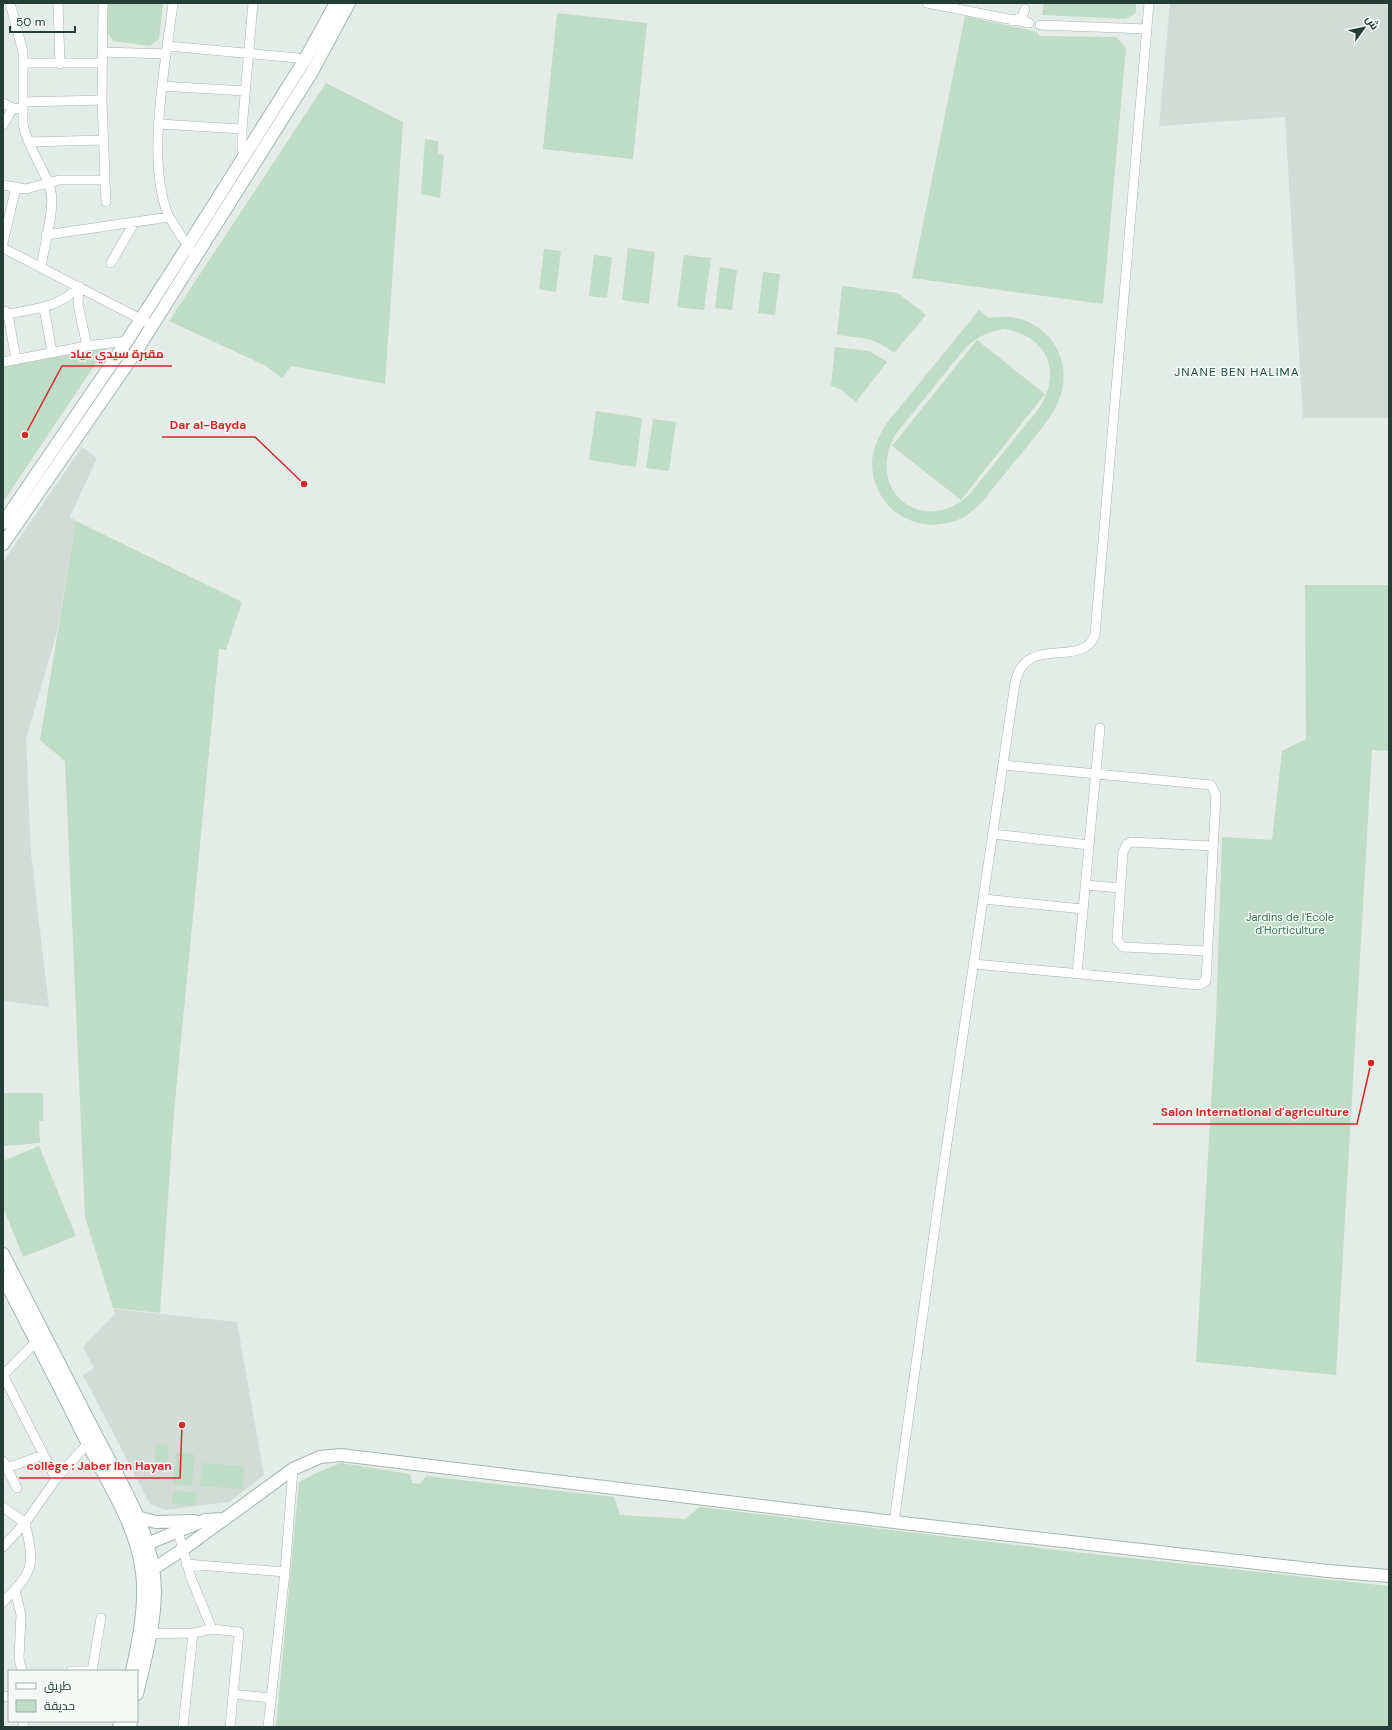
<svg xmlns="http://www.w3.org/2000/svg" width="1392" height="1730" font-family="'DM Sans',Cairo,sans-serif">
<rect width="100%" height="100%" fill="#e4ece8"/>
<path fill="#d2dcd7" d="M1170,3H1389V418H1303L1285,117L1159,126Z
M82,447L97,458L70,517L76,521L57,632L26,739L31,854L49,1007L3,1001V562Z
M113,1309L237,1322L264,1475L229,1502L165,1510L150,1504L83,1375L94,1368L83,1347L115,1314Z"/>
<path fill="#bedcc6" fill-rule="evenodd" d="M108,3H163L159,39L150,46L113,41L107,31Z
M1044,3H1136V13L1126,19L1042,15Z
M557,13L647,23L633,159L543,149Z
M965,16L1037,32L1039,36L1116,37L1126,48L1103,304L912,278Z
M326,83L403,122L385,384L291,366L282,378L266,366L169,321Z
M425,139L438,141V154L444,155L440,198L421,194Z
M628,248L655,252L649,304L622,300Z
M544,249L561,251L556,292L539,289Z
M594,255L612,257L607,298L589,296Z
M684,255L711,258L704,310L677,307Z
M720,267L737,270L732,310L715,308Z
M763,272L780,274L775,315L758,313Z
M842,286L898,293L926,315L894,353C874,337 862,338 837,335Z
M979,310L989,318C1014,315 1030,318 1049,337C1056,345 1061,356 1063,367C1068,401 1045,424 1025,449C1011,466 997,483 983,501C976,507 970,514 962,518C920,538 873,511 872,464C872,450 879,436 886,424ZM1005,329C1047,337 1062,370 1040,407L969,495C922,537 865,491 895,435L966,347C979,336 989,331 1005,329Z
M977,340L1045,394L961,500L892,446Z
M835,347L869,351L887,362L856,402L840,389L831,386Z
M106,348L3,502V367Z
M596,411L642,418L636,467L589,460Z
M653,419L676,422L669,471L646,468Z
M76,521L242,602L226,650L219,649L174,1112L160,1313L113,1308L85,1217L65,761L40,740Z
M1305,585H1389V751L1372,750L1336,1375L1196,1362L1216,1019L1222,837L1272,840L1282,751L1306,739Z
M3,1093H43V1121H39L40,1143L3,1146Z
M39,1146L76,1236L23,1257L3,1207V1161Z
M156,1444L169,1445L167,1469L154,1468Z
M176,1453L194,1454L192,1486L173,1484Z
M202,1463L244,1466L243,1489L200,1486Z
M341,1463L410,1474L412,1483L420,1484L426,1476L614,1497L620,1515L685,1519L700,1507L1065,1551L1389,1586V1727H276L299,1482L316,1473Z
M173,1491L197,1492L196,1505L172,1504Z"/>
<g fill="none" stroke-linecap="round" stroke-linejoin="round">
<g stroke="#a7b4af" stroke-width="10">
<path id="street" d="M10,3L23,52V123C27,148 45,168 51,192C55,207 44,249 41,266
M58,3L60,64
M927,3L1029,23
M1012,21L1022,17L1025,9
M1040,25L1147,29
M168,46L298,58L304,61
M103,52L166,54
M23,63H102
M162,86L245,91
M23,102L102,100
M3,103L13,108L23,109
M159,124L242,129
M3,125L13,108
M29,142L103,140
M245,157L242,148V129L253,3
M105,180L106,202
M3,185L26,189L59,180H105L102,100L103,3
M169,217C145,163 166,61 173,3
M46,235L169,217L191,251
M3,243L16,187
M3,248L152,325
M111,263L134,223
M79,286L78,305L87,346
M44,308L52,352
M5,311L8,314L16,360
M3,315C31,309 59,309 79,286
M3,362L87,346L127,341
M993,834L1089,845
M1085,885L1121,888
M984,899L1083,909
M1208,951L1123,947L1117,940L1123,852L1127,844L1131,842L1213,846
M974,964L1199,985L1206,981L1216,795L1211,785L1003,765
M1077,974L1100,728
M3,1375L56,1479L25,1523L3,1547
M3,1375L40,1338
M3,1461L17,1488
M7,1468L43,1455
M56,1479L88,1443
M3,1507L25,1523C35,1566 34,1571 3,1602
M894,1522L941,1184L1015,683C1026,632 1081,670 1095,635L1149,3
M176,1525L191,1578L212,1629
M186,1564L285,1572
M15,1590L21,1615L19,1659L22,1671
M145,1634L193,1633L212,1629L239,1632L230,1727
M71,1671H92
M92,1671L101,1618
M233,1694L271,1698
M3,1696L9,1697
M23,1727L24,1721
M183,1727L193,1633
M268,1727L285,1572L293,1469"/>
</g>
<g stroke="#a2b7b0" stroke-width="14">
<path id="secondary" d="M3,523L127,341L187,247L304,61L336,3
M3,544L135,353L312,72L349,3
M3,1254C34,1314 65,1375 96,1435C118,1477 145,1520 153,1568C160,1610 146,1654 137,1694
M3,1277C33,1335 62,1392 91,1450C111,1488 137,1529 142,1572C146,1605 139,1639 132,1671
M137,1517L156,1522L194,1521
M142,1546L205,1520L223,1519
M142,1572L153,1569L182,1550L293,1469L320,1457L341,1455L894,1522L1328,1571L1389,1576
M119,1727L121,1721
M130,1727L131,1721"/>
</g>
<use href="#street" stroke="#fff" stroke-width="9"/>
<use href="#secondary" stroke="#fff" stroke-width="12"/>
</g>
<g text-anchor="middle" stroke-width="3" stroke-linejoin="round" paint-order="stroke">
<g font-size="11" fill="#30724a" stroke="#f4f9f6">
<text x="1290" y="921">Jardins de I'Ecole<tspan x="1290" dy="13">d'Horticulture</tspan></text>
</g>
<g font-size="12" letter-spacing="1" fill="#214e43" stroke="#f4f9f6">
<text x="1237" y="376">JNANE BEN HALIMA</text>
</g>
</g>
<path fill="none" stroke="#d62828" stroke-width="1.5" d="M25 435L62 366H172M304 484L255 437H162M1371 1063L1357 1124H1153M182 1425L180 1478H19"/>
<g fill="#d62828" stroke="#f4f9f6" stroke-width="1.5">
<circle cx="25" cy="435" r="4"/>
<circle cx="304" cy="484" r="4"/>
<circle cx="1371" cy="1063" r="4"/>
<circle cx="182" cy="1425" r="4"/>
</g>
<g font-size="12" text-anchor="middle" font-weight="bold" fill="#d62828" stroke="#f4f9f6" stroke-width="3" stroke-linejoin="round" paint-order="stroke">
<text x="117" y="358">مقبرة سيدي عياد</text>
<text x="208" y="429">Dar al-Bayda</text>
<text x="1255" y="1116">Salon International d'agriculture</text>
<text x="99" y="1470">collège : Jaber Ibn Hayan</text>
</g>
<rect width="1392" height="1730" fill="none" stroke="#243d36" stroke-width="8"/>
<rect x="8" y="1670" width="130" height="52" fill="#f4f9f6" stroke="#a1aea9"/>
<rect x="16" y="1683" width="20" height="6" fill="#ffffff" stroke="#a1aea9"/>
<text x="44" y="1690" font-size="12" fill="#243d36">طريق</text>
<rect x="16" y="1700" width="20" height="12" fill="#bedcc6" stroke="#a1aea9"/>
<text x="44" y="1710" font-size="12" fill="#243d36">حديقة</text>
<g transform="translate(1364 28) rotate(57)" stroke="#f4f9f6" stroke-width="3" paint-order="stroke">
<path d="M0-3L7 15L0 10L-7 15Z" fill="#243d36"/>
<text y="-6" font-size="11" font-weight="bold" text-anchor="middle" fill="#243d36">ش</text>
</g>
<path d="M10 26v6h65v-6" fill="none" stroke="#243d36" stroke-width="2"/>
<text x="16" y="26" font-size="12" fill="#243d36" stroke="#f4f9f6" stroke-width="3" paint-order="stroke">50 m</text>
</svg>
